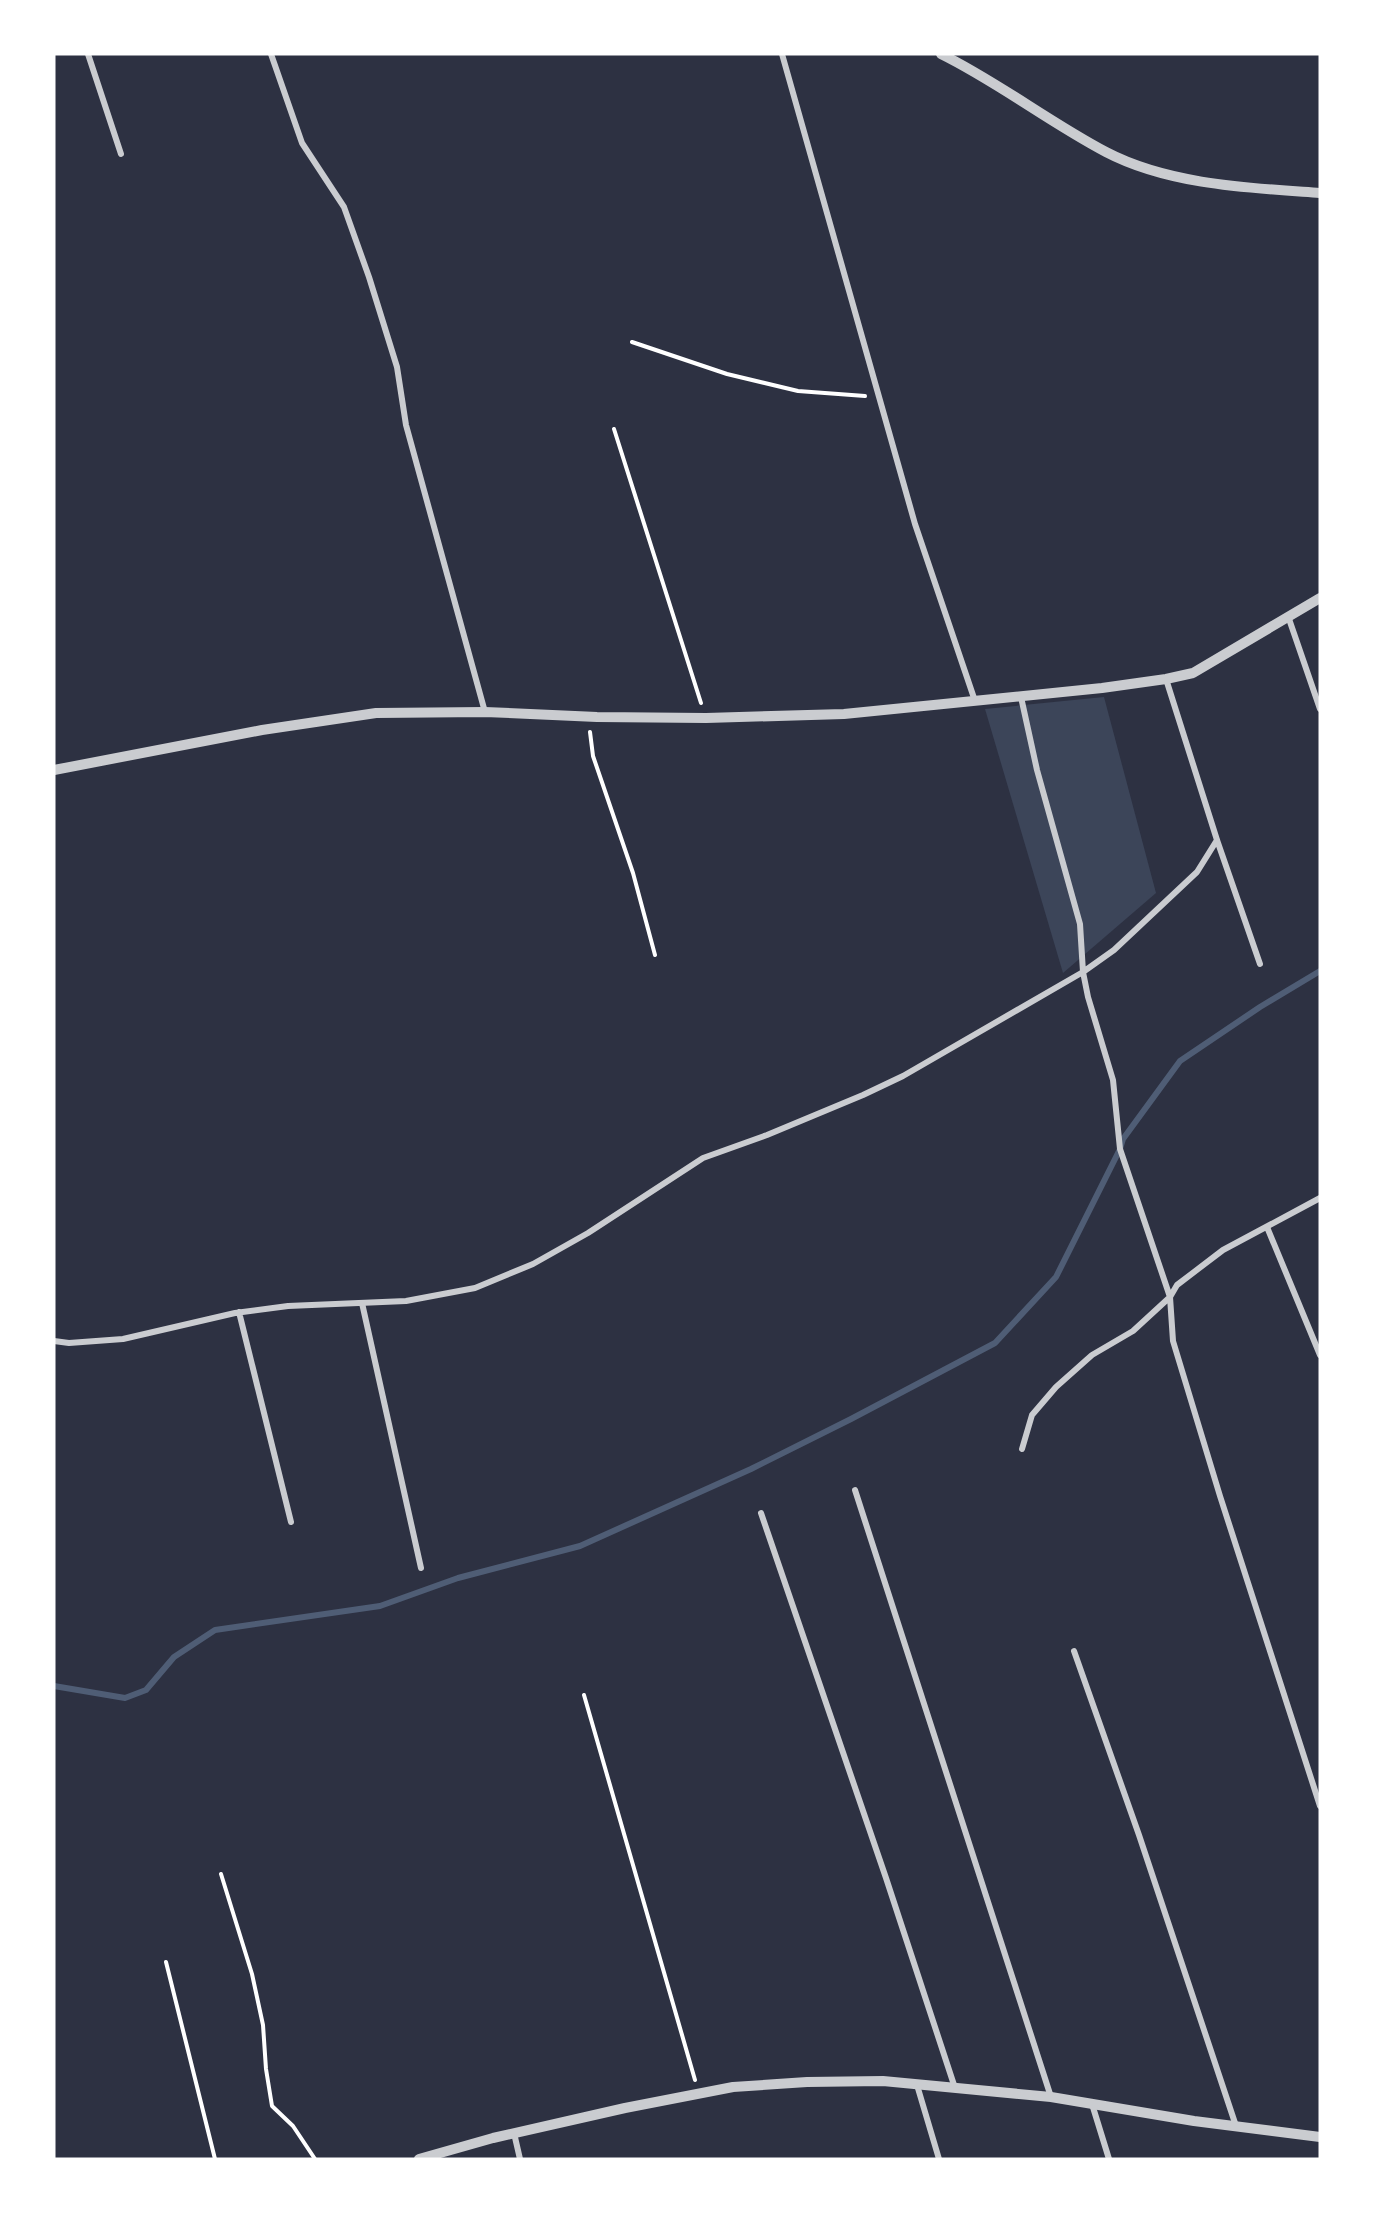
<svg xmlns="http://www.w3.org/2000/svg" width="1374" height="2213" font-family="'DejaVu Sans',sans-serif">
<rect width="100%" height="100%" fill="#2d3142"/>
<path fill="#3c4559" d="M1104,697L1156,893L1063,973L985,709Z"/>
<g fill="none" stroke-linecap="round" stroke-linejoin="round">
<path stroke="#4f5d75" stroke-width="6" d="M54,1686L125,1698L146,1690L174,1657L215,1630L380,1606L458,1578L580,1546L751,1469L851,1419L995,1343L1056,1277L1120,1149L1123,1139L1180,1061L1260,1007L1320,971"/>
<path stroke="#fff" stroke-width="4" d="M632,342L727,374L798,391L865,396
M614,429L701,703
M590,732L593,756L633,873L655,955
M584,1695L695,2080
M221,1874L252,1974L263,2025L266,2069L272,2106L293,2126L315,2159
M166,1962L215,2159"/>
<path stroke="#caccd0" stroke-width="6" d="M88,54L121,154
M271,54L302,143L344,207L369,277L397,367L406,425L485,712
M782,54L915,524L975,701
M1288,616L1320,709
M1166,679L1217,840L1260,964
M1021,697L1037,770L1080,924L1083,972L1088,997L1113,1080L1120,1149L1170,1297L1133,1331L1092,1355L1056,1387L1032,1415L1022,1449
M1320,1198L1223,1250L1177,1285L1170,1297L1173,1341L1220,1496L1320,1806
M1267,1227L1320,1355
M362,1303L421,1568
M239,1312L291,1522
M54,1341L69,1343L123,1339L235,1313L288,1306L406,1301L475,1288L533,1264L588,1233L703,1158L767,1135L863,1095L903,1076L1083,972L1114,950L1197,872L1217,840
M855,1490L1051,2097
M761,1513L886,1878L955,2088
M1074,1651L1139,1835L1236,2126
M917,2085L939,2159
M1092,2104L1109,2159
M514,2133L520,2159"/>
<path stroke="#caccd0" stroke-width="10" d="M941,54C998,82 1049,122 1106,152C1169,185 1250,188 1320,193
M54,770L262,730L376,713L485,712L597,717L706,718L844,714L1102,688L1166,679L1193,673L1320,598
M419,2159L493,2138L625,2108L733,2087L807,2082L883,2081L1051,2097L1194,2121L1320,2137"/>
</g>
<rect width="1374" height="2213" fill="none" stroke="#ffffff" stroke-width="111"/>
</svg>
